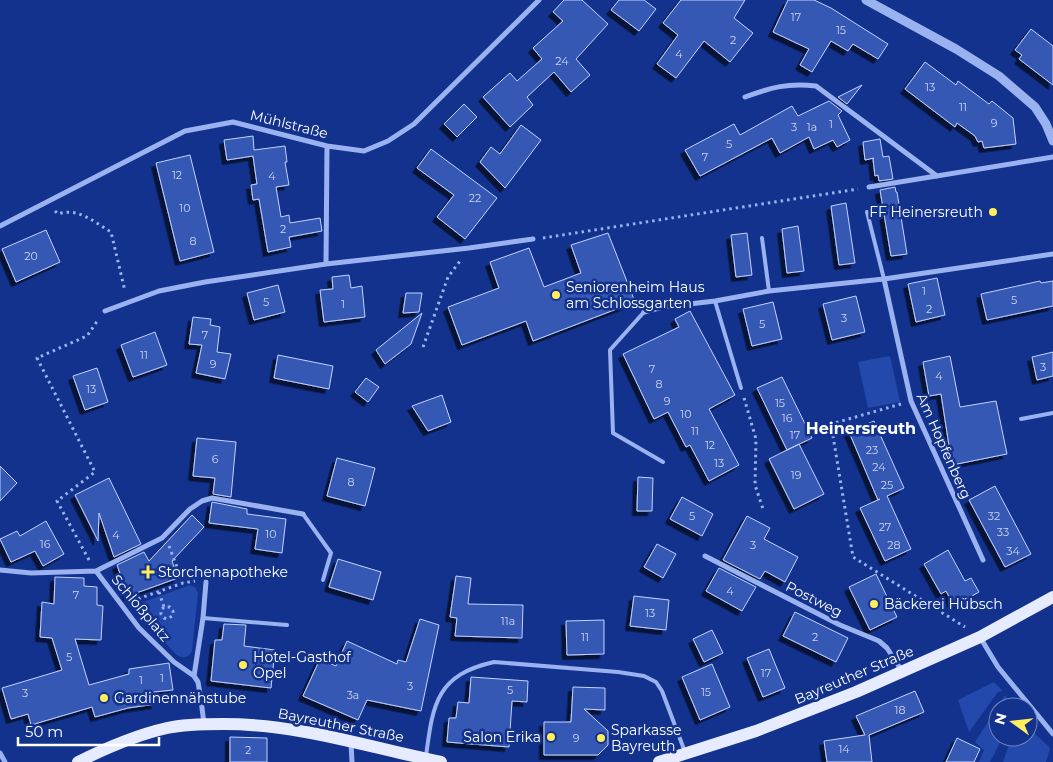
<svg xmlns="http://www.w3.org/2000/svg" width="1053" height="762" font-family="Montserrat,sans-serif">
<defs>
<filter id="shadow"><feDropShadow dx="-4.5" dy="4.5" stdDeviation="0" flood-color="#0009"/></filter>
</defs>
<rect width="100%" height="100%" fill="#12328d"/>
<path fill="#2449ad" d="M890,356L900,402L868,408L858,362Z
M190,585L195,587L198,593L192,651C189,658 183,659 177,655L134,611L133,607L135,605Z
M994,682L1003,691L998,692L969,732L958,700Z
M1005,695L1009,703V707H998V737H1002V739L990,762H979L984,750L975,742Z
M1028,727L1050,748L1046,762H1003L1012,737H1028Z"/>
<path fill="#3658b5" stroke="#c2d2fc" filter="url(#shadow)" d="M564,0H582L608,24L576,59L590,75L571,92L554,72L527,97L533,105L510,127L483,97L510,73L517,81L542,59L533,48L563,21L553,12Z
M619,0H644L656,9L639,31L611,10Z
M681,0H745L734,18L753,33L730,62L704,41L676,78L657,64L678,35L663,23Z
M788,0H814L831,8L888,44L878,59L853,44L848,51L831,41L812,72L800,65L809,49L773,32Z
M1031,29L1053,46V85L1019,59L1022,55L1015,50Z
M925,62L956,85L958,81L989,104L992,101L1013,118L1016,144L984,148L982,141L978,142L975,136L957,123L955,127L905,89Z
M862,85L847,104L838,97Z
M829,101L842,111L838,115L850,140L837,147L833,140L814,149L809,137L780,153L772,138L700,176L685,150L734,124L740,135L792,106L798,116Z
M464,104L477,117L457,137L444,124Z
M521,125L541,140L505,188L480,162L491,147L500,154Z
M253,136L254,150L285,146L287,162H285L289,185L276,187L281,217L289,215L290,223L320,218L322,231L289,237L291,247L268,252L259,199L253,200L251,185L257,184L253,156L227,160L224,140Z
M880,139L883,157L889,156L893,179L879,181L878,175L875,176L873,159L874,158L865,160L863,142Z
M431,149L497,198L465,239L437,217L454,195L417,168Z
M190,155L214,252L180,261L156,163Z
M895,187L896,192H897L907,254L891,256L880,190Z
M846,203L855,263L839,265L831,206Z
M798,226L804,271L787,273L782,229Z
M46,230L60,262L16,282L2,249Z
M608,233L635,302L533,341L526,321L462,345L448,307L499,288L490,262L529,248L544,287L581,273L571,245Z
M747,233L752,275L736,277L731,235Z
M349,275L351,288L362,286L365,317L324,322L320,290L333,289L332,277Z
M937,278L945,315L916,322L908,284Z
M1040,281L1041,283L1053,281V306L987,320L981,294Z
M278,285L285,312L254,320L247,293Z
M406,293H422L419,312L403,313Z
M856,296L865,332L832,340L823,304Z
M773,302L782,339L752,346L743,309Z
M690,311L735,395L709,409L739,465L709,481L690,445L686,447L668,412L654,419L623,354L679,327L675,319Z
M422,313L411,344L385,364L376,350Z
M193,317L211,319L210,325L220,327L217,352L231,354L225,379L196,373L202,345L189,344Z
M155,332L167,365L133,377L121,345Z
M1053,352V376L1037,380L1032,357Z
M278,355L333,366L329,389L274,378Z
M950,356L960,407L996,401L1007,454L952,465L941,394L929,396L923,362Z
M97,368L108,402L85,410L73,376Z
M782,377L812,438L787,450L757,388Z
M366,378L379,387L368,402L355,392Z
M442,395L451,422L428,431L412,406Z
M874,421L904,488L887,496L911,549L885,561L860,508L880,499L878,500L849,432Z
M197,438L236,442L231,497L213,494L215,478L193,476Z
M799,444L824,494L794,509L769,459Z
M337,458L375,468L365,506L327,496Z
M0,466L17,483L0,501Z
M638,477L653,478L652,511H637Z
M109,478L141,544L114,557L99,513L98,541L75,495Z
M995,486L1031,554L1005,567L969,500Z
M682,497L713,514L702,536L670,519Z
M212,502L247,509V514L286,519L282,553L255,549L258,529L209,523Z
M192,515L204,527L172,561L178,578L128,596L117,565L144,552L149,561Z
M747,516L770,528L764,539L798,557L785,582L765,571L760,579L723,560Z
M46,521L64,554L43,566L35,551L11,562L0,539L17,531L20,536Z
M657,544L676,554L663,578L644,567Z
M948,550L965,581L971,578L979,592L954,606L946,591L941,594L924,564Z
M338,559L381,572L373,600L329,587Z
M719,568L756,587L742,611L706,591Z
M876,574L897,617L870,630L849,587Z
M456,576L471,578L468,604L523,605L522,638L455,636L457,618L450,617Z
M55,577L84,578V586L97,587V605L103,606L101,640L75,639L89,685L129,674V669L169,663L173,690L154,692L156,704L128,708L95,717L92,707L31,725L28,714L11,719L2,688L62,670L52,638L40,637L42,602L54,604Z
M634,596L669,600L666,630L630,626Z
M795,612L848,638L836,662L783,636Z
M420,619L439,625L421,711L367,700L358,720L303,696L320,659L336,666L347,641L397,664L398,660L406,662Z
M604,620V654L567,655L566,621Z
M224,624L246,625L244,646L275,650L271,688L211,681L215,640H222Z
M712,630L723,653L704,662L693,639Z
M769,649L785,688L763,697L747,658Z
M712,664L730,707L700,720L682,677Z
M471,677L528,681L527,702L512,701L509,747L447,742L449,718H456L458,702L469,703Z
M573,687L605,688V710L584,709L608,731V745L598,755H544V722H571Z
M915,691L924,712L869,735L872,762H827L824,741L865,735L856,716Z
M230,737L267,738V762H230Z
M957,738L980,749L974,762H946Z"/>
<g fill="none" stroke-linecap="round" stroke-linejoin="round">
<path stroke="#9bb2f1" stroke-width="3" stroke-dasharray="2.5 4" stroke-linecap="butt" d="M55,211L58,214C78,207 94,222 111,232L125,291
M543,238L858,189
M423,347L448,277L460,261
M744,398L756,439L755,485L763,509
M901,404L831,424L853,557L965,627
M169,546L183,583
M89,560L57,501L95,472L37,358L87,336L98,320
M159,592L164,607H170L173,611V615L168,619L164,618L161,614V610L164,607
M132,601L183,583L195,581"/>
<path stroke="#9bb2f1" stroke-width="4" d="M867,212L884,279
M762,238L769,291
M715,301L741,388
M644,312L610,350L613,433L663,462
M1021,419L1053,413
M303,514L331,553L323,580
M203,618L287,625
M426,756C433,704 436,675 494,662L618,672L644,676L656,682L662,691L685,752"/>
<path stroke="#9bb2f1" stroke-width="5" d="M745,97C772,87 788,83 816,86L937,176
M869,187L1053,157
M0,226L185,131L233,122L327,146L364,151L388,141L414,124L539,0
M326,264L327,146
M884,279L911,401L983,560
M105,311L159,291L205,282L326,264L469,248L533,239
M644,312L663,307L715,301L769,291L884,279L1053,254
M705,556L840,625L879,641L887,648L902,671
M0,570L31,573L96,571L162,538L190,509L202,501L212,498L303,514
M96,571L139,628L174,662L194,676L198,682L201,700L204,724
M980,637L998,667L1053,734
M194,676L203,618L206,582
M351,743L352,762
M0,753L5,762"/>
<path stroke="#9bb2f1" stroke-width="9" d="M866,0L956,49L999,76L1035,107L1046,124L1053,141"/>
<path stroke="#e6ebff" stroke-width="12" d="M78,762C106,748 136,735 167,728C185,724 205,724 224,724C298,724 368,747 441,762
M659,762L756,731L856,692L980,637L1053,597"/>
</g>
<g fill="#ffed5c" stroke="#12328d" stroke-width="2">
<circle cx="993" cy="212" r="5"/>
<circle cx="556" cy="295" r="5"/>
<path d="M145.5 564.5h5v5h5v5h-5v5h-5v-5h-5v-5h5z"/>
<circle cx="874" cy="604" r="5"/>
<circle cx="243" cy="665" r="5"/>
<circle cx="104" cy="698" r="5"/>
<circle cx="551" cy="737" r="5"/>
<circle cx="601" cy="738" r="5"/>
</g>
<g text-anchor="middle" stroke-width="5" stroke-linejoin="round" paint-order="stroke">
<g font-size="11" fill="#cdd5ec">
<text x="796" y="21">17</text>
<text x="841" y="34">15</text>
<text x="733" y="44">2</text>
<text x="679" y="58">4</text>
<text x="562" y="65">24</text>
<text x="930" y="91">13</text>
<text x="963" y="111">11</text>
<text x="994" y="127">9</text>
<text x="831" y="128">1</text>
<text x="794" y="131">3</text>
<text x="812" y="131">1a</text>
<text x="729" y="148">5</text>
<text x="705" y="161">7</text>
<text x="177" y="179">12</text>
<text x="272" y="180">4</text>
<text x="475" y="202">22</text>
<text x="185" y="212">10</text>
<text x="283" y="233">2</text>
<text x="193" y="245">8</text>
<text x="31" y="260">20</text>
<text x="924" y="295">1</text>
<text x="1014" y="304">5</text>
<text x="266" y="306">5</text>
<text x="343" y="308">1</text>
<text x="929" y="313">2</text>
<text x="844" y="322">3</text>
<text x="762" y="328">5</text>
<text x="205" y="339">7</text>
<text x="144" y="359">11</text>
<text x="213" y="368">9</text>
<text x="1043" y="371">3</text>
<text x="652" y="373">7</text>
<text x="939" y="380">4</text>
<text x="659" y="388">8</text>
<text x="91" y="393">13</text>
<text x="667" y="405">9</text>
<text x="780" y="407">15</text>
<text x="686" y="418">10</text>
<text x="787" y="422">16</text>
<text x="695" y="435">11</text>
<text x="795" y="439">17</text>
<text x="710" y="449">12</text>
<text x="872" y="454">23</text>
<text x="215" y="463">6</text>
<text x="719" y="467">13</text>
<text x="879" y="471">24</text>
<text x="796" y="479">19</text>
<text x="351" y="486">8</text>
<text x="887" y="489">25</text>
<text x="692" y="520">5</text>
<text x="994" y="520">32</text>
<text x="885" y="531">27</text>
<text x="1003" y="536">33</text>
<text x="271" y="538">10</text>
<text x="116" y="539">4</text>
<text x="45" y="548">16</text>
<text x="753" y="549">3</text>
<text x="894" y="549">28</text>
<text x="1013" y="555">34</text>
<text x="730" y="595">4</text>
<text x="76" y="599">7</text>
<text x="650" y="617">13</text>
<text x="508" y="625">11a</text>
<text x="585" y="641">11</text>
<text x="815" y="641">2</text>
<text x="69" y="661">5</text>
<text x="766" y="677">17</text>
<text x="162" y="682">1</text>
<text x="141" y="684">1</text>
<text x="410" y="690">3</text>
<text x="510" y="694">5</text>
<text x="706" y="696">15</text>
<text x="25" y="697">3</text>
<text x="353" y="699">3a</text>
<text x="900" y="714">18</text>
<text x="576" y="742">9</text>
<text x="844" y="753">14</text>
<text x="248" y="754">2</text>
</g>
<g font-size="14" fill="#fff" stroke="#12328d">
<text transform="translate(289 124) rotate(14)" y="5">Mühlstraße</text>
<text transform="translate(944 446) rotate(66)" y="5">Am Hopfenberg</text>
<text transform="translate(814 599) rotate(27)" y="5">Postweg</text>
<text transform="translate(141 608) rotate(50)" y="5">Schloßplatz</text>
<text transform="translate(854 675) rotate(-23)" y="5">Bayreuther Straße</text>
<text transform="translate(341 725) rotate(11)" y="5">Bayreuther Straße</text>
</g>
<g font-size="14" fill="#fff" stroke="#12328d" text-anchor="start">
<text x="983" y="217" text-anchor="end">FF Heinersreuth</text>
<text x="566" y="292">Seniorenheim Haus<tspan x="566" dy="16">am Schlossgarten</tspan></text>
<text x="158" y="577">Storchenapotheke</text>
<text x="884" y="609">Bäckerei Hübsch</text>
<text x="253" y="662">Hotel-Gasthof<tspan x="253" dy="16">Opel</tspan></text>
<text x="114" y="703">Gardinennähstube</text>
<text x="611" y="735">Sparkasse<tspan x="611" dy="16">Bayreuth</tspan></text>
<text x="541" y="742" text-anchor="end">Salon Erika</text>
</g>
<g font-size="16" font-weight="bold" fill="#fff" stroke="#12328d">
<text x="861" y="434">Heinersreuth</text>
</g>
</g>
<g transform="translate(1013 722) rotate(285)"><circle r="24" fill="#12328d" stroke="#7184bb"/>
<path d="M0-4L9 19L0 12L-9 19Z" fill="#ffed5c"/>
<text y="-8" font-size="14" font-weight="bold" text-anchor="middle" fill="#ffffff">N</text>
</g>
<path d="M18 737v8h141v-8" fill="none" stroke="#ffffff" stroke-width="2.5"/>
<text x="25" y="737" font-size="15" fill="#ffffff" stroke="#12328d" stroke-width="4" paint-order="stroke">50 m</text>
</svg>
